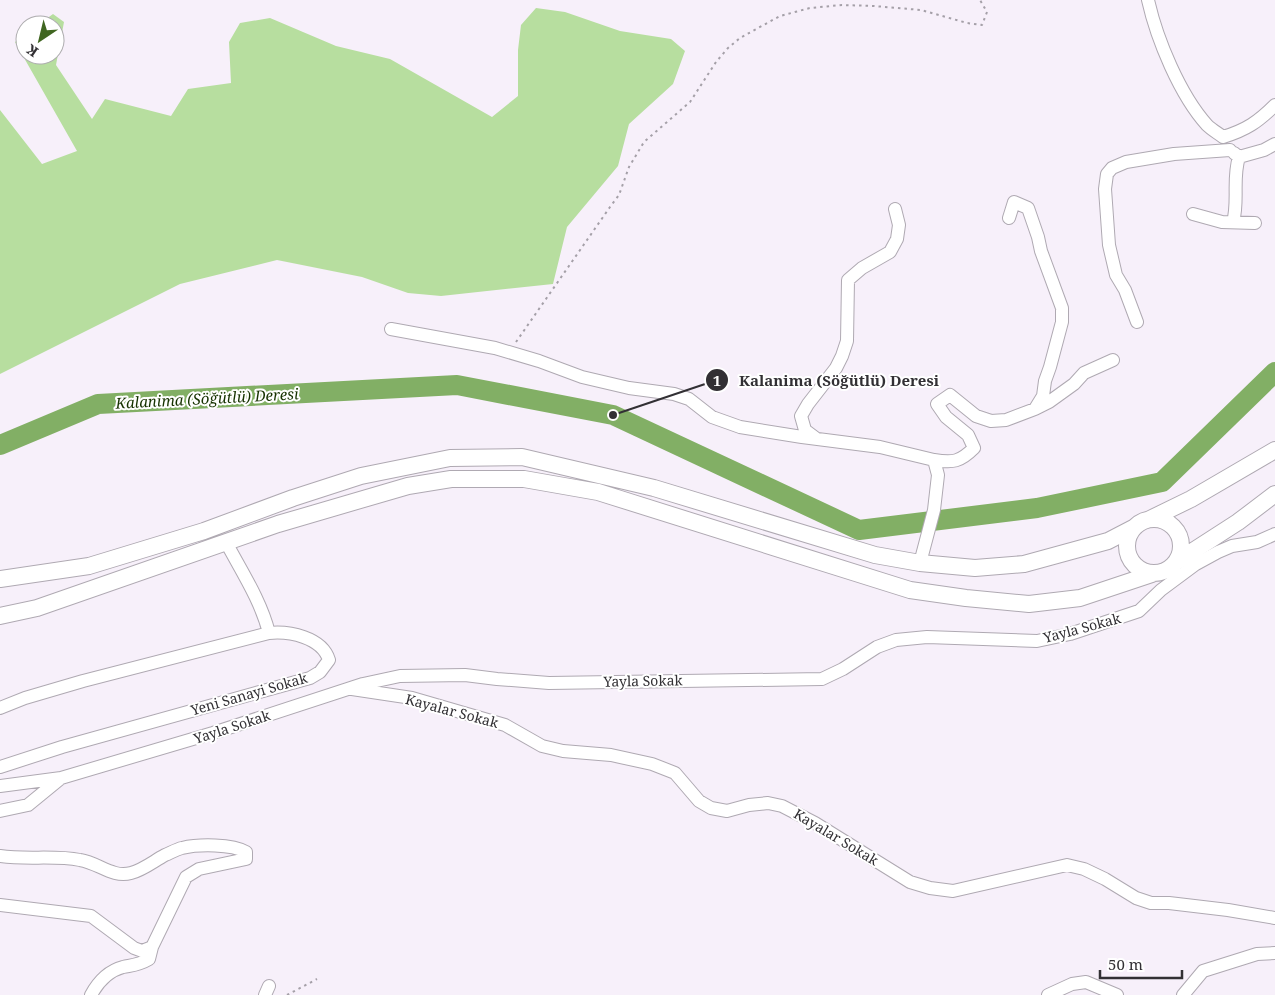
<svg xmlns="http://www.w3.org/2000/svg" width="1275" height="995" font-family="'Noto Serif',serif">
<rect width="100%" height="100%" fill="#f7f0fa"/>
<path fill="#b7de9f" d="M536,8L565,12L620,31L671,39L685,51L673,84L629,124L618,166L567,227L553,284L441,296L408,293L362,277L277,260L180,284L0,374V110L42,164L77,151L15,42L25,35V55H55V25H38L53,14L64,22L56,65L92,119L105,99L171,116L188,89L231,83L229,42L240,23L270,18L336,46L390,59L492,117L518,96V50L521,25Z"/>
<g fill="none" stroke-linecap="round" stroke-linejoin="round">
<path stroke="#82af65" stroke-width="20" d="M0,445L98,404L457,385L613,415L859,530L1037,508L1162,482L1275,372"/>
<g stroke="#afa9b2" stroke-width="14">
<path id="minor" d="M1148,0C1157,40 1180,95 1207,125C1212,130 1218,133 1223,137C1246,130 1258,122 1275,105
M1234,153L1239,157L1264,150L1275,144
M1193,214L1222,222L1255,223
M1233,222C1239,201 1232,179 1239,157
M1137,322L1125,290L1116,275L1109,245L1105,189L1107,174L1112,168L1126,162L1174,154L1230,150
M391,329L495,348L539,361L582,377L629,388L674,394L689,399L712,417L740,427L802,437L880,447L934,460L938,475L934,510L920,563
M1035,409L1049,402L1074,384L1084,373L1113,360
M817,439L805,430L801,416L808,404L836,368L842,356L847,341L848,280L862,268L890,252L897,239L899,225L895,209
M934,460C953,463 960,462 974,448L968,435L946,417L937,404L950,395L976,416L991,421L1006,420L1035,409L1043,396L1045,381L1050,367L1062,322V308L1041,251L1038,237L1028,208L1014,202L1009,218
M227,544C242,572 261,601 269,633
M352,689L412,698L505,725L542,746L563,751L611,755L652,764L675,773L699,801L711,808L727,811L749,805L768,803L782,806L815,823L910,882L930,888L953,891L1067,865L1084,869L1105,879L1136,898L1151,903H1169L1228,910L1275,918
M0,708L25,698L83,681L269,633C289,631 322,637 329,660L320,672L310,678L62,747L0,767
M0,786L61,778
M0,811L28,805L61,778L213,733L363,684L400,676L465,675L497,679L549,683L822,679L843,669L877,647L896,640L927,637L1037,641L1070,634L1139,611L1161,590L1196,564L1218,552L1232,546L1257,542L1275,534
M0,856C27,860 54,855 80,860C99,863 112,878 131,873C143,870 154,861 165,855C170,853 177,849 182,848C199,844 232,844 246,852V859L199,869L186,877L152,947L149,959C139,965 133,965 123,967C108,971 98,982 91,995
M0,905L91,916L134,948L142,951L152,947
M265,995L269,986
M1048,995L1072,984L1086,982L1117,995
M1183,995L1203,971L1257,954L1275,953"/>
</g>
<g stroke="#afa9b2" stroke-width="18">
<path id="major" d="M1127 546a27 27 0 1 1 54 0a27 27 0 1 1-54 0Z
M1150,519L1191,499L1275,450
M1176,562L1238,522L1275,494
M0,579L89,566L204,531L293,498L361,476L450,458L522,457L654,488L875,555L920,563L975,568L1024,564L1108,541L1135,527
M0,616L37,608L278,524L408,486L451,479H524L598,492L910,590L966,598L1029,604L1080,598L1152,574"/>
</g>
<path stroke="#a5a0a8" stroke-width="2" stroke-dasharray="2.5 4" stroke-linecap="butt" d="M516,342L610,207L619,195L629,167L644,142L690,102L716,62L728,48L740,38L780,16L810,8L842,5L874,6L921,10L967,23L982,25L987,12L980,0
M287,995L317,979"/>
<use href="#minor" stroke="#fff" stroke-width="12"/>
<use href="#major" stroke="#fff" stroke-width="16"/>
</g>
<g text-anchor="middle" stroke-width="4" stroke-linejoin="round" paint-order="stroke">
<g font-size="14" fill="#323034" stroke="#fff">
<text transform="translate(1082 628) rotate(-15)" y="5">Yayla Sokak</text>
<text transform="translate(643 681) rotate(-1)" y="5">Yayla Sokak</text>
<text transform="translate(249 694) rotate(-16)" y="5">Yeni Sanayi Sokak</text>
<text transform="translate(452 711) rotate(15)" y="5">Kayalar Sokak</text>
<text transform="translate(232 727) rotate(-18)" y="5">Yayla Sokak</text>
<text transform="translate(836 837) rotate(31)" y="5">Kayalar Sokak</text>
</g>
<g font-size="15" font-style="italic" fill="#163200" stroke="#fff">
<text transform="translate(207 399) rotate(-3)" y="5">Kalanima (Söğütlü) Deresi</text>
</g>
</g>
<path fill="none" stroke="#323034" stroke-width="2" d="M613 415L717 380"/>
<g fill="#323034" stroke="#fff" stroke-width="2">
<circle cx="613" cy="415" r="5"/>
<circle cx="717" cy="380" r="12"/>
</g>
<g font-size="15" text-anchor="middle" font-weight="bold" fill="#fff">
<text x="717" y="386">1</text>
</g>
<g font-size="15" text-anchor="middle" font-weight="bold" fill="#323034" stroke="#fff" stroke-width="4" stroke-linejoin="round" paint-order="stroke">
<text x="839" y="386">Kalanima (Söğütlü) Deresi</text>
</g>
<g transform="translate(40 40) rotate(215)"><circle r="24" fill="#ffffff" stroke="#adacae"/>
<path d="M0-4L9 19L0 12L-9 19Z" fill="#406621"/>
<text y="-8" font-size="14" font-weight="bold" text-anchor="middle" fill="#323034">K</text>
</g>
<path d="M1100 970v8h82v-8" fill="none" stroke="#323034" stroke-width="2.5"/>
<text x="1108" y="970" font-size="15" fill="#323034" stroke="#ffffff" stroke-width="4" paint-order="stroke">50 m</text>
</svg>
